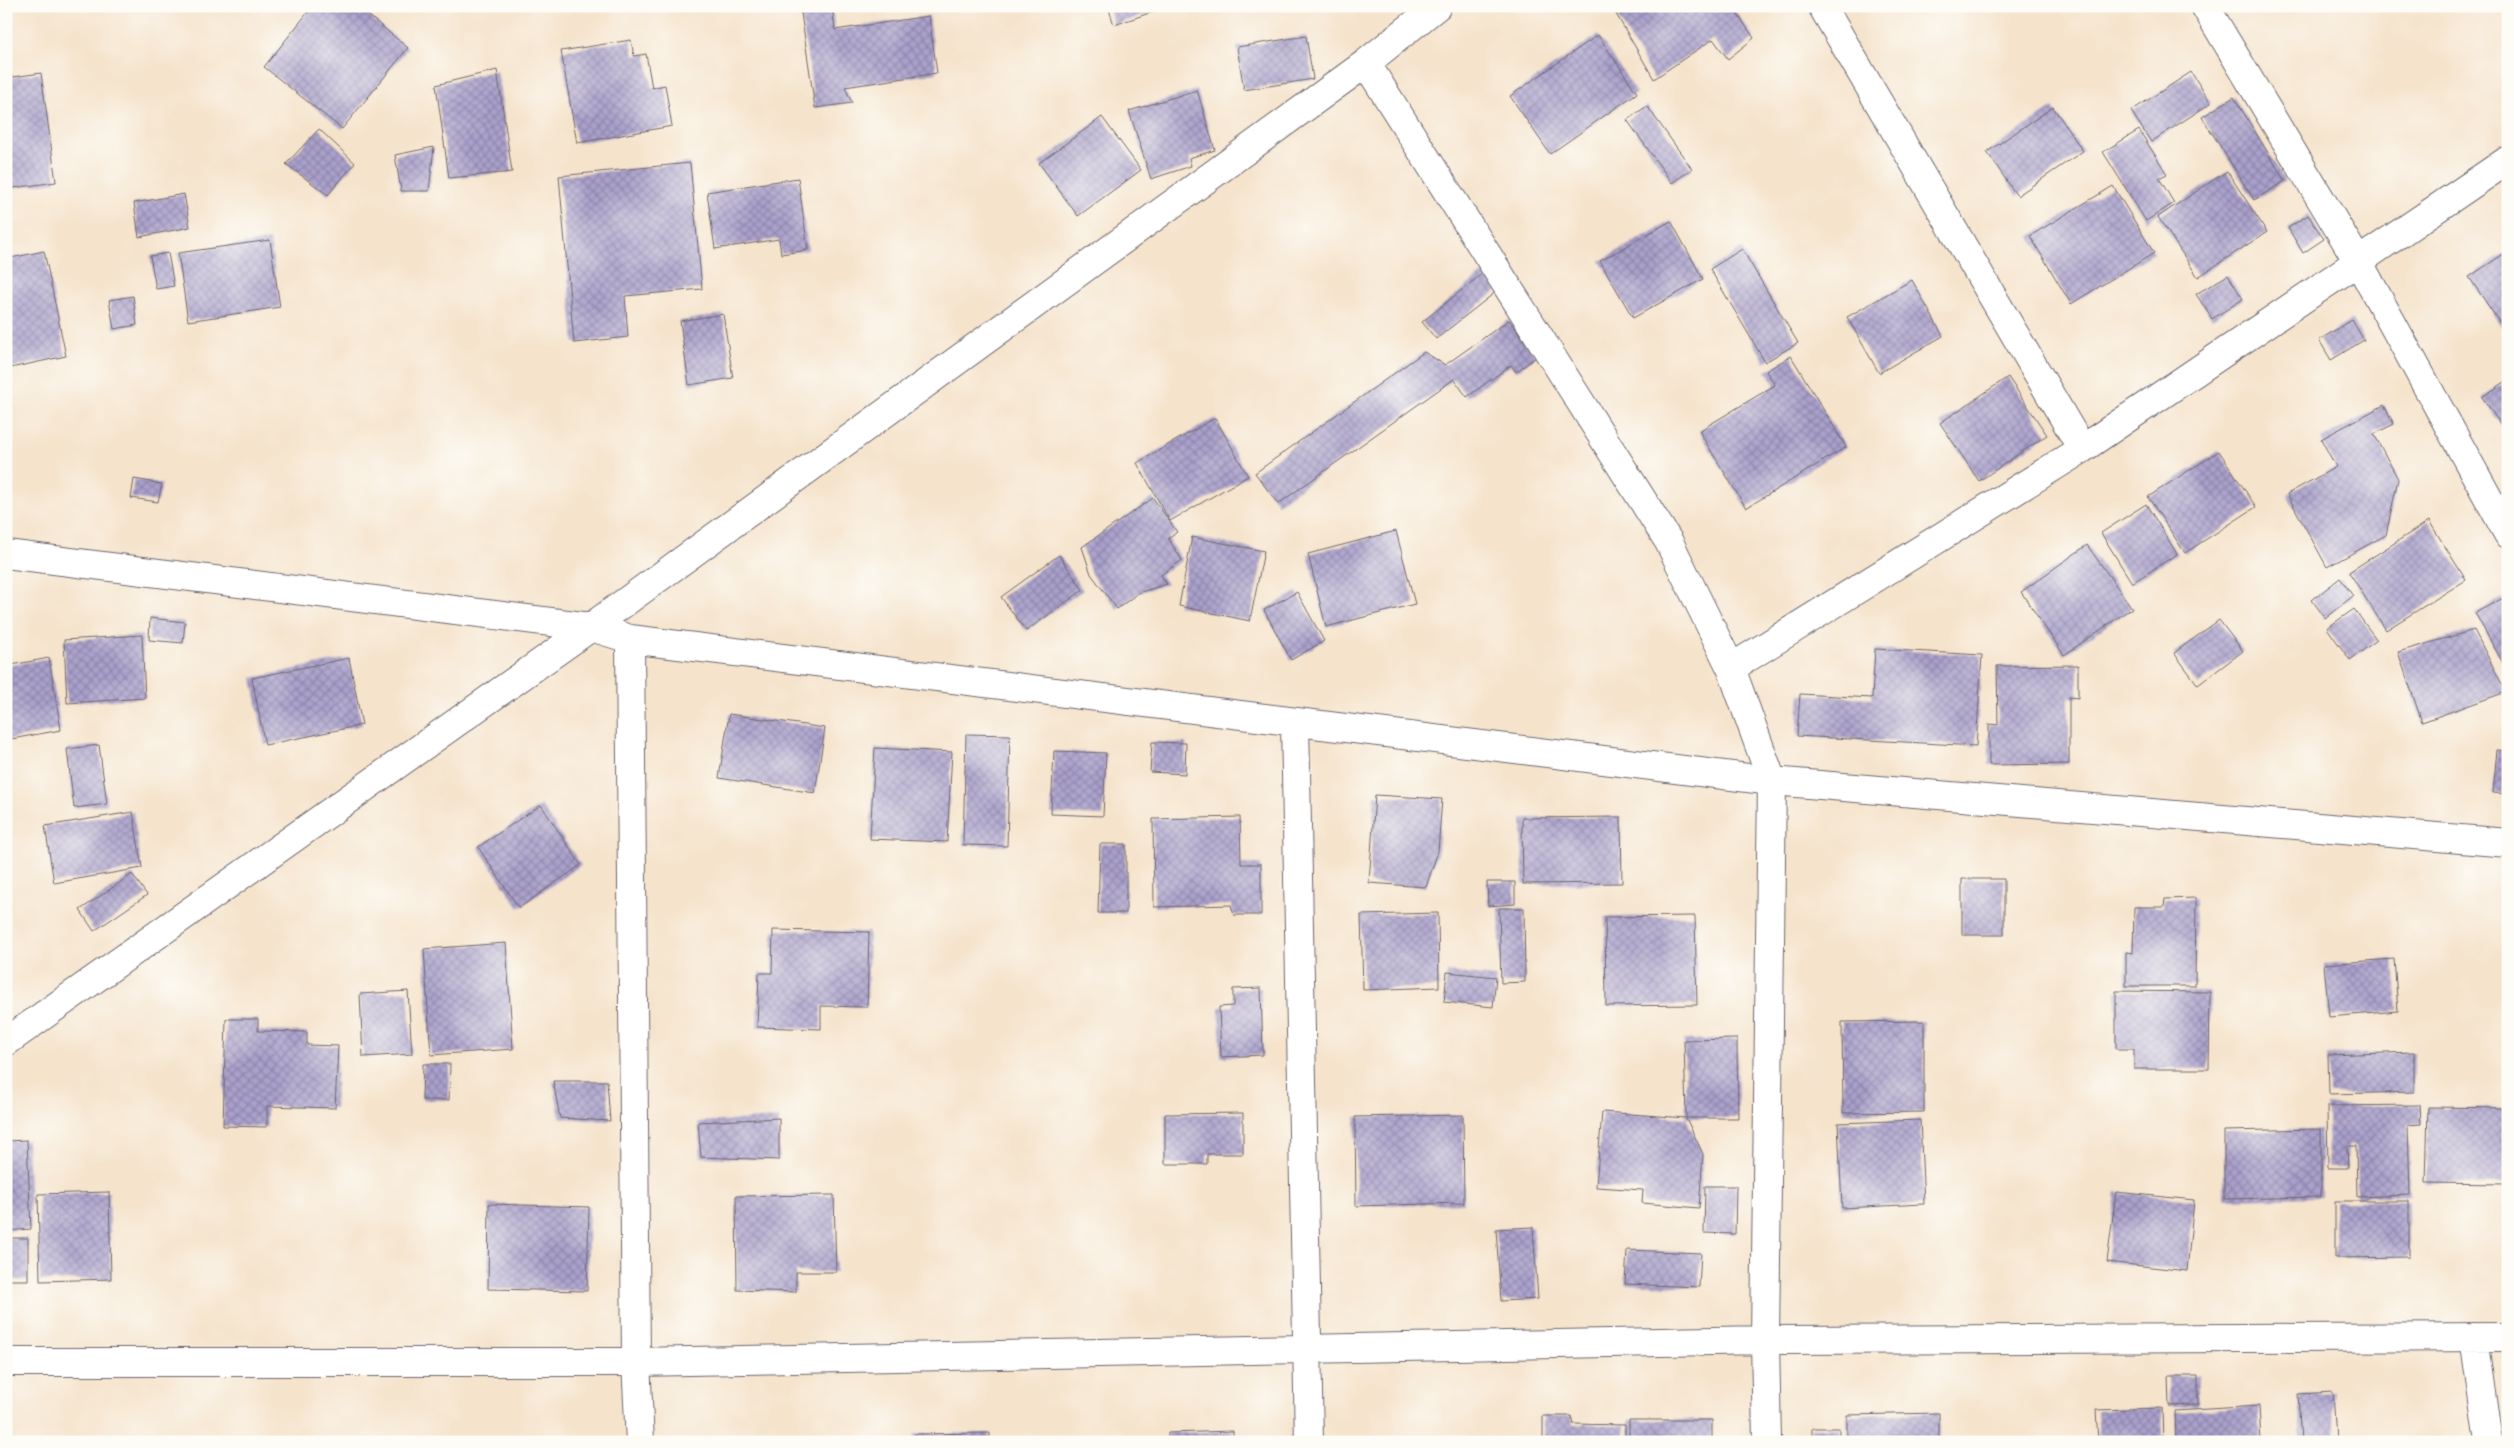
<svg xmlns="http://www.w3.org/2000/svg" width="2514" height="1448" font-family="'Shantell Sans',sans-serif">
<defs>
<pattern id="building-cross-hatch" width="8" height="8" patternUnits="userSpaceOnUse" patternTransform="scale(1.25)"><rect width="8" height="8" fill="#aaa1cc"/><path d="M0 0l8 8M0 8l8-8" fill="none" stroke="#8a83a7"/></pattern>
</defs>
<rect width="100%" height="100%" fill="#fdfcf7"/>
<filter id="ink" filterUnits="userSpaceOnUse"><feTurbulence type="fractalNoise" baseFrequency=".02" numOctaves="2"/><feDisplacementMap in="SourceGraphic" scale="10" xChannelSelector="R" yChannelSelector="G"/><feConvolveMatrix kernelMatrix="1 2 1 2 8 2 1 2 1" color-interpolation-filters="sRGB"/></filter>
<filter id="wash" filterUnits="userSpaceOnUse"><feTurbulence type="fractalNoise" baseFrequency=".0096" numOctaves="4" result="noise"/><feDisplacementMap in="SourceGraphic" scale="20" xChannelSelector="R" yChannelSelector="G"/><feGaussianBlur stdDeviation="1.12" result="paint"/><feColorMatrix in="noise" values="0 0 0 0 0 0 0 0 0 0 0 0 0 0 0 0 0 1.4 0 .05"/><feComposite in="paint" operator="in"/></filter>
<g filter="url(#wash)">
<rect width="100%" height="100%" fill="#f5e3cb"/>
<g id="blocks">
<path fill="url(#building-cross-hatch)" d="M313,6H357L408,48L342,129L264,67Z
M800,6H832L835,30L929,16L937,73L845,87L852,103L815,108Z
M1108,6H1167V7L1114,25Z
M1627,6H1732L1754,38L1728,59L1713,39L1654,79L1616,14Z
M1598,35L1637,93L1550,154L1510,96Z
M1306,36L1313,79L1244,90L1237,47Z
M631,40L634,56L646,54L652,88L665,85L672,126L577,143L561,51Z
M497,70L512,172L449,178L436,85Z
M2191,72L2211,103L2151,142L2131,111Z
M41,73L56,182L6,189V78Z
M1197,90L1215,150L1189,158L1191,166L1151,179L1129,111Z
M2234,97L2285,181L2254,200L2202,117Z
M1647,106L1692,169L1672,183L1627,120Z
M2053,107L2083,151L2017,196L1987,152Z
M1102,117L1141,170L1078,216L1039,163Z
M319,129L355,163L328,195L286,164Z
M2139,130L2167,174L2159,178L2174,203L2146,221L2103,152Z
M434,147L429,191H401L395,155Z
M690,163L702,289L625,296L628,337L574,343L559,176Z
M2227,171L2267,232L2198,277L2158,217Z
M798,178L808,250L781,254L779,239L715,249L707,192Z
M2113,186L2154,253L2071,304L2030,236Z
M184,194L190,227L139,237L134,203Z
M2308,215L2324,239L2303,253L2288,228Z
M1671,221L1703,279L1633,318L1600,261Z
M270,240L280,307L188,321L178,253Z
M1742,249L1798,343L1765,362L1710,269Z
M44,251L66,356L6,369V259Z
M2508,251V335L2469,277Z
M168,253L174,286L156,289L150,256Z
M1483,273L1497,291L1436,339L1422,322Z
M2228,275L2243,299L2212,319L2196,294Z
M1912,280L1943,336L1879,373L1847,317Z
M133,296L137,325L114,329L109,300Z
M723,314L733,378L689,385L680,321Z
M1509,320L1536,357L1516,372L1511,365L1467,397L1454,379L1278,504L1255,473L1424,352L1445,365Z
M2352,320L2364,340L2331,360L2319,340Z
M1791,356L1846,447L1746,508L1699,431L1775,385L1766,371Z
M2008,377L2047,435L1979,481L1940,423Z
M2508,380V435L2482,397Z
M2384,405L2394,424L2374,434L2398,479L2386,535L2327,567L2287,494L2336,467L2321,439Z
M1215,418L1248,476L1170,521L1137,463Z
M2219,451L2256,507L2185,553L2148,497Z
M134,479L162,484L158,502L131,498Z
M1153,498L1177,532L1168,538L1182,560L1161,575L1167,584L1138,593L1117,609L1091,574L1082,547Z
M2146,504L2177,554L2132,583L2101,533Z
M2429,521L2466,580L2386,630L2349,572Z
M1396,531L1415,604L1326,627L1308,554Z
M1192,537L1264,551L1250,621L1179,606Z
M2087,545L2132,608L2064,655L2021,592Z
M1059,555L1083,590L1026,631L1001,597Z
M2340,578L2353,596L2325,618L2312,600Z
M1297,592L1324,641L1291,660L1264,610Z
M2503,598L2508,607V672L2475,613Z
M2354,609L2377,640L2350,660L2327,628Z
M150,618L185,622L183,643L149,640Z
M2219,620L2243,651L2198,685L2174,653Z
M2474,630L2506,692L2422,722L2398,652Z
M142,635L145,698L67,703L64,640Z
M1875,649L1982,655L1976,746L1797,736L1800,694L1872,698Z
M49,658L61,730L6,740V666Z
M349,658L362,725L265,745L252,678Z
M2078,665V698L2069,697V764L1989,765V724L1998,725L1997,666Z
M729,714L825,728L815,793L719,778Z
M966,734L1010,735L1007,846L963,845Z
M1152,742L1186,743L1185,774L1150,772Z
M99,745L107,804L74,808L67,749Z
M875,748L952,752L947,842L870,839Z
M2497,750L2508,751V794L2493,793Z
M1054,751L1106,753L1103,816L1051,814Z
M1375,795L1442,799L1438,851L1426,887L1369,883Z
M541,805L581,865L519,908L478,847Z
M133,812L142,868L54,883L45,826Z
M1240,817L1241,864H1261V915H1234L1231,905L1154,907L1153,819Z
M1621,817L1622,883L1523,884L1522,818Z
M1100,844H1126V913H1098Z
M132,874L147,895L94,931L80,910Z
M1962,879H2004V935H1962Z
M1487,882H1515V904L1488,906Z
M2196,898L2195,986H2126V952L2133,953L2134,907H2164L2165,899Z
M1499,908H1524L1525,982L1501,983Z
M1438,913L1439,987L1363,990L1361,915Z
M1695,916L1697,1005L1606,1006L1605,917Z
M773,930L869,932L867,1007L821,1006V1029L757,1027L759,973H772Z
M506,943L513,1049L431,1055L424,949Z
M2394,959L2398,1011L2329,1017L2324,964Z
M1447,972L1496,977L1493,1007L1444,1002Z
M1261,988L1263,1055L1221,1057L1219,1007L1233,1006V989Z
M408,991L412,1054L363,1057L360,994Z
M2116,991L2210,992L2209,1069H2134V1049H2116Z
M226,1019H258V1031L307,1032V1045L338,1046L335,1108L267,1106V1127L223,1126Z
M1924,1021V1112L1843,1113L1842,1022Z
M1737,1039L1738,1118H1686L1703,1154L1699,1208L1642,1203L1643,1190L1596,1187L1602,1112L1686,1118L1684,1040Z
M2414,1052V1092L2329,1094L2328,1055Z
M423,1064H450L449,1100H422Z
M553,1081H607L610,1121L560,1118Z
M2420,1105L2421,1124L2408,1125L2410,1195L2357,1197L2356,1146H2347L2348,1168H2328L2327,1106Z
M2428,1107L2508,1108V1184L2426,1183Z
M1243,1113V1154H1207V1164H1165V1114Z
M1463,1115L1464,1203L1356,1206L1355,1117Z
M779,1118V1160L701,1157L698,1122Z
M1920,1120L1924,1204L1842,1208L1838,1123Z
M2321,1129V1197L2224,1199V1131Z
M27,1140L31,1229L6,1231V1141Z
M1705,1186H1736L1735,1234L1704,1233Z
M109,1192L111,1279L40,1281L38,1194Z
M2116,1192L2194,1200L2187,1271L2107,1262Z
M834,1195L836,1272H796V1292L737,1290L736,1196Z
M2335,1201H2409V1257L2335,1258Z
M489,1204L589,1207L587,1291L488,1289Z
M1533,1227L1538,1299L1501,1301L1496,1229Z
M6,1238H28V1280H6Z
M1627,1250L1701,1253L1699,1287L1625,1284Z
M2168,1376H2198V1405L2169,1406Z
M2333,1392L2336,1441L2301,1442L2298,1394Z
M2259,1406L2261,1442H2176L2175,1411Z
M2162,1408L2163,1442H2098L2096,1410Z
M1939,1413V1442H1847V1415Z
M1543,1416H1571L1573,1424L1625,1425V1442H1543Z
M1629,1420H1712V1442H1629Z
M1812,1428H1839V1442H1812Z
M1233,1431V1442H1168V1433Z
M990,1433V1442H915V1434Z"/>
</g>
</g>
<g filter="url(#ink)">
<use href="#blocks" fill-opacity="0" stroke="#6c666d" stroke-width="1"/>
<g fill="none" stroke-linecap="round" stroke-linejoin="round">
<g stroke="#6c666d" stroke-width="30">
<path id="street" d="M1822,6L2082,449
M2205,6L2359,263L2508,534
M1366,63L1669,542L1731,668L1772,781L1765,1340L1767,1442
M6,554L591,627L630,639L1772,781L2508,843
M630,639L636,1362L640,1442
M1731,668L2082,449L2508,160
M1295,722L1309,1442
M6,1042L591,627L1366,63L1437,6
M2474,1337L2489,1442
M6,1362H636L1765,1340L2508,1337"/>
</g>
<use href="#street" stroke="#fff" stroke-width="28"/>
</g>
</g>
<rect width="2514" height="1448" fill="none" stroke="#fdfcf7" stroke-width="25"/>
</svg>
